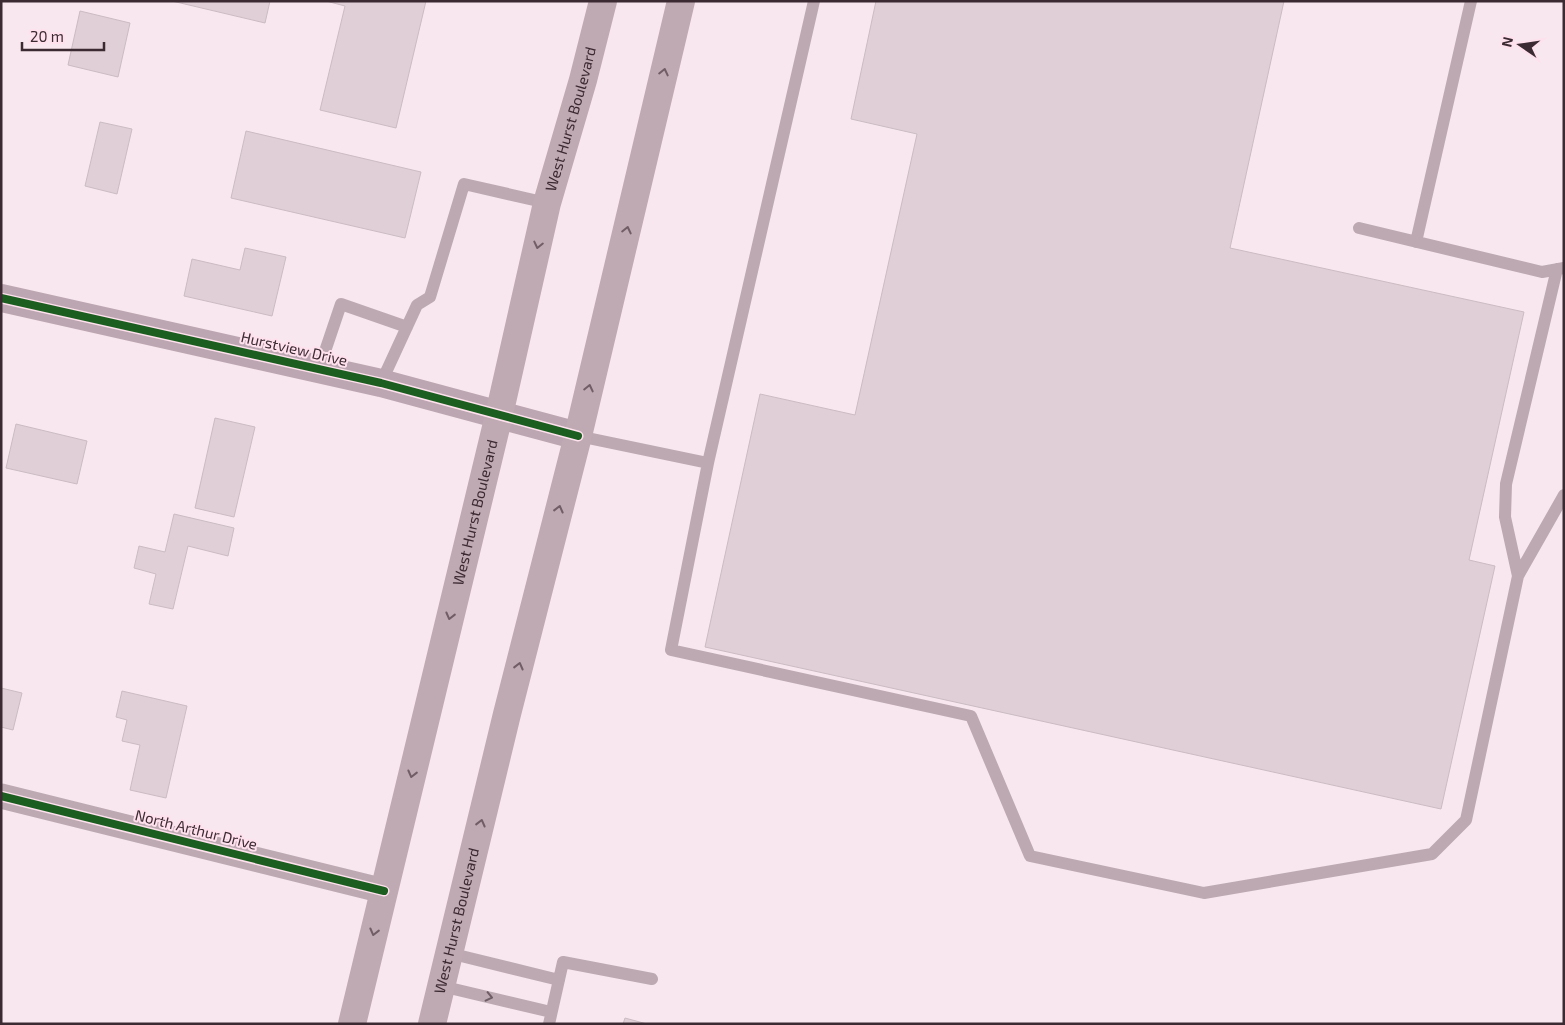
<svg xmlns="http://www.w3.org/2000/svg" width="1565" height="1025" font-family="'Exo 2',sans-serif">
<rect width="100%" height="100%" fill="#f8e7ee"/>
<path fill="#e0cfd6" stroke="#cbbbc2" d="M172,1H270L265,23Z
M326,1H426L396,128L320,110L345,6Z
M876,1H1284L1230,248L1524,312L1469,560L1495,566L1441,809L705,647L760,394L855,415L917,134L851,119Z
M80,11L130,23L118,77L68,65Z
M100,122L132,129L117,194L85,186Z
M246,131L421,172L405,238L231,198Z
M245,248L286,257L272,316L184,296L192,259L240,270Z
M215,418L255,427L234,517L195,508Z
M16,424L87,441L77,484L6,468Z
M174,514L234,528L228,556L188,546L173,609L149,604L156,574L134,568L139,546L165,552Z
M1,688L22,693L13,730L1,727Z
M122,691L187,706L166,798L130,790L140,745L122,741L127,720L116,717Z
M625,1018L647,1024H623Z"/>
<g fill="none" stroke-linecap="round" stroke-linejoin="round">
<path stroke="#bca9b2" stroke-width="12" d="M1359,228L1542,272L1564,268
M1416,242L1471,1
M319,369L341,304L407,327
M381,383L417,305L430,297L464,184L547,203
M578,436L708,463L814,1
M708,463L671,650L971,716L1030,856L1204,893L1432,854L1466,820L1518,576L1505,517L1506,484L1557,269
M1518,576L1564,495
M449,953L559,980
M441,986L551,1012
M549,1024L563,962L652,979"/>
<path stroke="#bca9b2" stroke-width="25" d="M1,796L384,891"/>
<path stroke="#bca6b1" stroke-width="28" d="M1,298L381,383L578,436"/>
<g stroke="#bfa9b2" stroke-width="28">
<path id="s1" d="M352,1024L499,415L547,203L583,80L603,1"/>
<path id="s2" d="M432,1024L507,714L578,436L681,1"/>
</g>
<g stroke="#fee1ed" stroke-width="11">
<path id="cycleway" d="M1,298L381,383L578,436
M1,796L384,891"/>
</g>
<use href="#cycleway" stroke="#1b5e20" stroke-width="8"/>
</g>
<defs><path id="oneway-chevron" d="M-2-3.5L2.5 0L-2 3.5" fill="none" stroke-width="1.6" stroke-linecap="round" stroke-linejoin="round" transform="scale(1.25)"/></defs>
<g stroke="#705d65">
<use href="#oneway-chevron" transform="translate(664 72) rotate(-77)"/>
<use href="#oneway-chevron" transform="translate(627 230) rotate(-77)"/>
<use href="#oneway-chevron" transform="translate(538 245) rotate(103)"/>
<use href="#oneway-chevron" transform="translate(589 388) rotate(-77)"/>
<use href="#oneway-chevron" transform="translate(559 509) rotate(-76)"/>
<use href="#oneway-chevron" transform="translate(450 616) rotate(104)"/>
<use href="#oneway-chevron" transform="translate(519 666) rotate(-76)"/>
<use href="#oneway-chevron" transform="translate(412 774) rotate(104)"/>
<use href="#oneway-chevron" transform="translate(481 823) rotate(-76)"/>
<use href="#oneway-chevron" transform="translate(374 932) rotate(104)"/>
</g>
<use stroke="#6f5d65" href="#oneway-chevron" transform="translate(489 997) rotate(13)"/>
<g text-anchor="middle" stroke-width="4" stroke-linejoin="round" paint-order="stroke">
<g font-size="15" fill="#3c2a32" stroke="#fee1ed">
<text dy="5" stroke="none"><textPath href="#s1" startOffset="931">West Hurst Boulevard</textPath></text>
<text transform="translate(294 349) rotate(13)" y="5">Hurstview Drive</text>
<text dy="5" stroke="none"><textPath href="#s1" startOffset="526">West Hurst Boulevard</textPath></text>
<text transform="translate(196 830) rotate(14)" y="5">North Arthur Drive</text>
<text dy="5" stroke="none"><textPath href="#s2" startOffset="106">West Hurst Boulevard</textPath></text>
</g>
</g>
<rect width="1565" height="1025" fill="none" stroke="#3c2a32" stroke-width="5"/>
<g transform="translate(1520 45) rotate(283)" stroke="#fee1ed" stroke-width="4" paint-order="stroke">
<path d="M0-4L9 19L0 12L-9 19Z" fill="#3c2a32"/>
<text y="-8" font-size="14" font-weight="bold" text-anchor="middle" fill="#3c2a32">N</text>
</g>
<path d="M22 42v8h82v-8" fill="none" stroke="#3c2a32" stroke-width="2.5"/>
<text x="30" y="42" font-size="15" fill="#3c2a32" stroke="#fee1ed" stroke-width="4" paint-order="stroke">20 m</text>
</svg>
